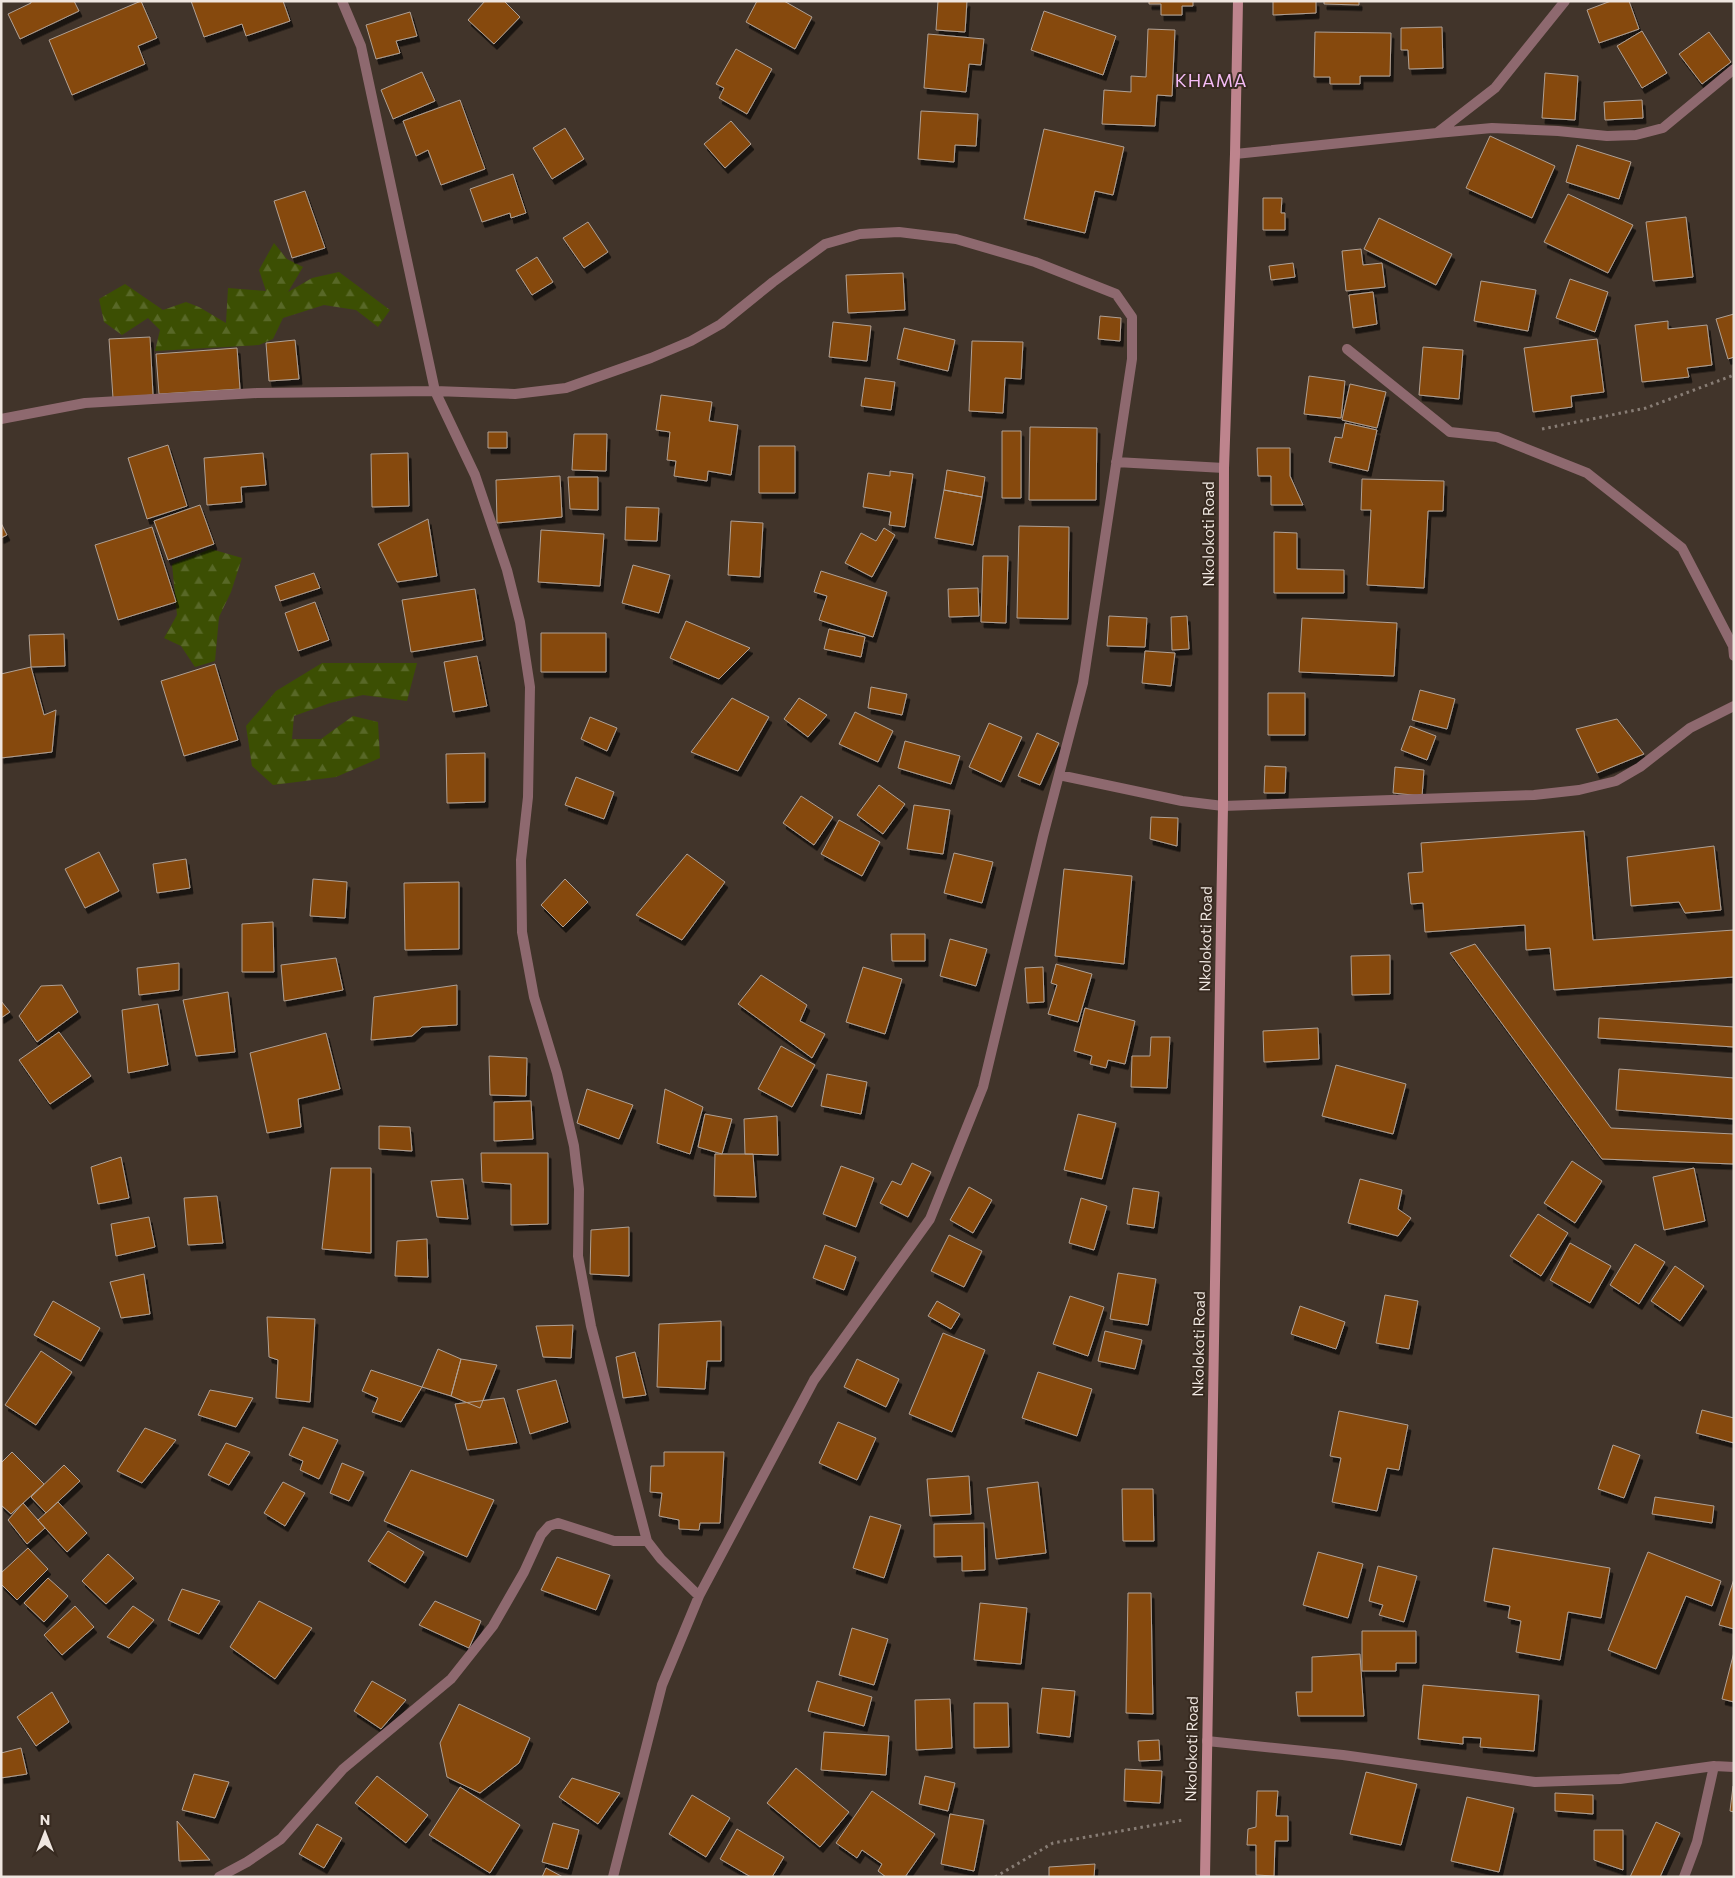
<svg xmlns="http://www.w3.org/2000/svg" width="1735" height="1878" font-family="Commissioner,sans-serif">
<defs>
<pattern id="forest-firs" width="22" height="20" patternUnits="userSpaceOnUse" patternTransform="scale(1.25)"><rect width="22" height="20" fill="#3c4f03"/><path d="M5 1l3.5 6h-7zM16 11l3.5 6h-7z" fill="#586827"/></pattern>
<filter id="shadow"><feDropShadow dx="3" dy="5.5" stdDeviation="0" flood-color="#0009"/></filter>
</defs>
<rect width="100%" height="100%" fill="#41342a"/>
<path fill="url(#forest-firs)" d="M274,243L287,259L303,267L288,292L312,278L339,272L390,310L378,327L356,310L324,305L283,318L273,339L259,345L155,351L160,330L148,318L122,335L104,322L99,299L125,284L163,310L186,302L199,307L226,323L228,288L266,291L259,270Z
M211,549L242,558L231,592L219,617L215,661L195,667L181,646L164,638L177,615L172,564Z
M322,663H417L407,701L363,695L330,703L294,716L292,739H321L353,716L378,722L380,758L336,777L273,785L252,766L246,726L276,691Z"/>
<path fill="#864a0d" stroke="#b0a094" filter="url(#shadow)" d="M31,1H74L79,11L20,39L8,14L31,3Z
M141,1L157,38L138,46L145,64L72,95L49,40Z
M191,1H283L290,21L246,36L242,24L204,37Z
M485,1H504L520,17L494,44L468,20Z
M757,1H784L812,17L795,49L746,22Z
M938,1H967L965,32L936,30Z
M1149,1H1193V6H1182V15H1161V4H1149Z
M1273,1H1316V13L1273,15Z
M1324,1H1359V5L1324,4Z
M1611,1H1629L1639,29L1599,43L1587,10Z
M1044,11L1116,36L1103,75L1031,50Z
M410,12L417,36L396,41L400,53L376,59L366,25Z
M1442,27L1443,68L1409,69L1408,50H1401V28Z
M1148,29L1175,30L1172,96L1157,95L1155,126L1102,124L1104,90L1131,92V76L1146,77Z
M1642,31L1667,73L1642,88L1617,46Z
M1315,32L1391,33L1390,76H1360V84H1330V77H1314Z
M1709,32L1731,62L1702,84L1679,54Z
M928,34L984,39L981,65L969,64L966,92L924,88Z
M736,49L772,69L747,114L719,98L724,88L716,84Z
M422,72L435,101L393,119L381,90Z
M1545,73L1578,76L1575,120L1542,118Z
M460,100L485,169L441,185L428,150L416,156L403,121Z
M1642,100L1643,118L1605,120L1604,102Z
M921,111L978,114L976,146L955,145L954,162L918,159Z
M731,121L751,144L725,168L704,144Z
M565,128L584,159L552,179L533,148Z
M1044,129L1124,147L1113,195L1095,191L1085,233L1024,219Z
M1490,136L1555,166L1532,218L1466,188Z
M1577,145L1631,162L1619,199L1566,182Z
M513,174L526,213L511,218L510,213L482,222L470,189Z
M305,191L325,248L292,258L274,201Z
M1568,194L1633,225L1608,273L1544,242Z
M1263,198H1282L1281,213H1285V230H1263Z
M1686,217L1693,277L1653,281L1646,222Z
M1379,218L1452,254L1436,285L1364,249Z
M588,222L608,252L584,268L563,238Z
M1361,249L1363,265L1382,263L1385,287L1346,291L1342,251Z
M537,257L553,282L532,295L516,270Z
M1293,263L1295,277L1271,280L1269,266Z
M903,273L905,310L848,313L846,275Z
M1570,279L1608,292L1595,332L1556,318Z
M1481,281L1536,290L1528,331L1474,321Z
M1373,292L1377,324L1353,328L1349,295Z
M1734,314V357L1728,359L1716,319Z
M1100,316L1121,318L1120,341L1098,339Z
M1668,321V329L1707,325L1712,365L1687,368L1689,377L1642,382L1635,325Z
M833,322L871,326L867,361L829,357Z
M904,328L955,340L948,371L897,359Z
M150,337L153,395L113,398L109,339Z
M1597,339L1604,392L1571,396L1572,407L1533,412L1524,348Z
M295,340L299,379L269,381L266,343Z
M972,341L1023,342L1021,379L1005,378L1003,413L969,411Z
M1423,347L1463,350L1459,399L1419,395Z
M237,348L240,389L159,394L156,354Z
M1309,376L1345,381L1341,418L1304,414Z
M865,378L895,382L891,410L861,406Z
M1350,384L1386,392L1377,428L1342,420Z
M661,395L712,402L709,421L738,425L731,475L708,471L707,481L674,476L676,461L667,460L670,432L656,430Z
M1345,423L1377,430L1368,471L1329,462L1335,437L1342,438Z
M1030,427L1097,428L1096,500H1029Z
M1002,431H1021V498H1002Z
M488,432H507V448H488Z
M574,434H607L606,471L572,470Z
M168,445L187,506L147,519L128,458Z
M759,446H795V493H759Z
M1257,448H1290V476L1303,505H1271V476H1258Z
M263,453L266,485L241,487L242,502L207,505L204,458Z
M408,453L409,506L372,507L371,454Z
M947,470L985,477L982,497L944,490Z
M890,471L913,474L905,527L889,525L891,512L863,507L868,473L890,476Z
M560,476L562,517L497,523L496,480Z
M568,477H598V510L570,509Z
M1362,479L1444,481L1443,511H1428L1424,588L1367,585L1371,510H1361Z
M944,490L982,497L973,545L935,538Z
M200,505L214,544L168,560L154,521Z
M626,507L659,508L657,541L625,540Z
M428,519L437,576L397,582L378,544Z
M731,521L763,523L760,577L728,575Z
M1,523L7,535L1,538Z
M1019,526L1069,527L1068,619L1017,618Z
M152,527L176,602L118,620L95,545Z
M884,528L895,535L872,577L845,563L861,533L876,541Z
M541,530L604,534L600,586L538,582Z
M1274,532L1297,533V569L1344,570V593H1274Z
M983,556H1008L1006,623L981,622Z
M633,565L670,575L659,613L622,603Z
M821,571L887,592L873,637L819,620L827,596L814,592Z
M314,573L320,588L280,601L275,586Z
M978,588L979,616L949,617L948,589Z
M475,589L483,640L411,652L402,600Z
M315,602L329,640L298,651L285,613Z
M1109,616L1147,618L1145,647L1107,646Z
M1187,616L1189,649L1172,650L1171,617Z
M1302,618L1397,623L1394,676L1299,672Z
M686,621L750,648L719,679L670,658Z
M829,629L865,637L861,657L824,649Z
M541,633H606V672H541Z
M64,634L65,666L31,667L29,635Z
M1145,651L1175,653L1171,686L1142,683Z
M477,656L487,706L453,712L444,662Z
M215,664L238,740L184,756L161,681Z
M31,667L44,715L56,710L52,752L1,758V674Z
M871,687L907,694L902,715L868,708Z
M1420,690L1455,699L1447,729L1412,720Z
M1268,693H1305V735H1268Z
M732,698L769,717L738,771L691,752Z
M799,698L827,715L808,737L784,719Z
M855,712L893,731L878,762L839,744Z
M590,717L617,728L607,751L581,739Z
M1617,719L1644,754L1597,773L1576,729Z
M989,723L1022,737L1001,782L969,767Z
M1410,726L1436,736L1427,760L1401,750Z
M1037,733L1059,743L1040,785L1018,776Z
M905,741L960,756L951,784L898,768Z
M485,753V802L447,803L446,754Z
M1265,766L1286,767L1285,793H1264Z
M1395,767L1424,770L1422,796L1393,793Z
M576,777L614,792L604,819L565,805Z
M879,785L905,804L883,834L857,815Z
M801,796L833,817L814,845L783,823Z
M914,805L950,810L943,854L907,849Z
M1151,817L1178,818L1177,846L1150,839Z
M839,820L880,842L862,876L821,854Z
M1584,831L1593,940L1734,930V977L1554,990L1550,948L1526,950L1525,925L1425,932L1423,903L1411,904L1408,873L1423,872L1421,843Z
M1714,846L1721,910L1685,913L1679,902L1631,906L1627,857Z
M99,852L119,891L85,908L65,869Z
M954,853L993,862L982,903L944,893Z
M687,854L725,882L682,940L636,915Z
M186,859L190,888L157,893L153,864Z
M1064,869L1132,876L1124,964L1055,956Z
M313,879L347,882L345,918L310,916Z
M565,879L588,902L563,927L541,905Z
M459,882V949L405,950L404,883Z
M273,922L274,972H242V924Z
M891,934H925V961H892Z
M950,939L987,949L976,986L940,976Z
M1475,944L1611,1128L1734,1134V1164L1602,1159L1450,953Z
M1390,955V994L1352,995L1351,956Z
M336,958L343,990L284,1001L281,965Z
M179,963V990L139,995L137,968Z
M1056,964L1092,974L1078,1022L1048,1014L1057,985L1051,983Z
M863,967L902,979L885,1034L846,1022Z
M1043,967L1044,1002L1027,1003L1025,968Z
M761,975L807,1005L800,1021L825,1034L812,1058L738,1004Z
M62,985L78,1012L37,1042L19,1016L41,986Z
M457,985V1025L422,1027L412,1036L371,1040L374,997Z
M228,992L235,1052L196,1056L183,1000Z
M1,1001L10,1012L1,1018Z
M158,1004L168,1065L128,1073L122,1010Z
M1085,1008L1135,1021L1125,1064L1108,1060L1106,1068L1090,1064L1092,1056L1074,1051Z
M1599,1018L1734,1027V1047L1598,1038Z
M1318,1028L1319,1059L1264,1062L1263,1031Z
M59,1032L91,1076L50,1104L19,1060Z
M326,1033L340,1089L298,1099L301,1127L267,1133L250,1053Z
M1151,1037H1170L1167,1088L1131,1087L1132,1056H1150Z
M781,1046L815,1065L792,1107L758,1089Z
M489,1056L527,1058L526,1096L490,1095Z
M1336,1065L1406,1084L1393,1134L1322,1116Z
M1619,1069L1734,1078V1119L1616,1110Z
M827,1074L867,1082L861,1114L821,1106Z
M587,1089L633,1105L619,1139L577,1123Z
M665,1089L703,1107L690,1154L657,1143Z
M531,1101L533,1139L494,1141V1102Z
M705,1114L732,1119L722,1154L698,1147Z
M1078,1114L1116,1123L1102,1179L1064,1170Z
M777,1116L778,1155L745,1154L744,1119Z
M379,1126L410,1127L412,1151L379,1149Z
M481,1153H548V1224L511,1225V1184L482,1182Z
M715,1154H753L756,1197L714,1196Z
M121,1157L129,1198L98,1204L91,1167Z
M1572,1161L1602,1181L1575,1223L1544,1203Z
M912,1163L931,1172L908,1217L880,1203L892,1181L901,1185Z
M841,1166L874,1178L856,1227L823,1214Z
M331,1168H371V1253L322,1249Z
M1694,1168L1705,1221L1664,1230L1653,1177Z
M463,1179L468,1219L437,1217L431,1181Z
M1360,1179L1402,1190L1398,1209L1411,1218L1398,1236L1348,1223Z
M969,1187L992,1200L973,1233L950,1220Z
M1133,1188L1159,1192L1154,1228L1127,1224Z
M217,1196L223,1243L188,1245L184,1198Z
M1081,1198L1107,1206L1094,1250L1069,1243Z
M1538,1214L1568,1233L1541,1276L1510,1256Z
M149,1217L155,1247L116,1256L111,1224Z
M629,1227V1276L590,1274L591,1230Z
M949,1235L982,1251L964,1287L931,1271Z
M427,1239L428,1277L395,1276L397,1241Z
M1570,1243L1611,1266L1590,1303L1550,1280Z
M1635,1244L1665,1262L1639,1304L1610,1285Z
M825,1245L856,1257L844,1290L813,1278Z
M1675,1266L1704,1286L1680,1321L1651,1301Z
M1118,1273L1156,1279L1148,1325L1110,1319Z
M144,1274L150,1314L121,1318L110,1282Z
M1385,1295L1418,1301L1409,1349L1376,1343Z
M1070,1296L1104,1307L1088,1356L1053,1344Z
M53,1301L100,1328L81,1361L34,1335Z
M937,1301L960,1314L951,1329L928,1316Z
M1300,1306L1345,1322L1336,1349L1291,1334Z
M267,1317L315,1319L310,1402L276,1398L278,1360L269,1357Z
M721,1321V1361H707L705,1389L657,1387L659,1324Z
M573,1325L571,1358L543,1357L536,1326Z
M1105,1331L1142,1340L1135,1369L1098,1361Z
M943,1333L985,1350L952,1432L909,1414Z
M438,1349L461,1359L451,1396L422,1387Z
M41,1351L72,1372L36,1425L5,1405Z
M635,1352L646,1395L623,1398L616,1357Z
M461,1359L497,1365L480,1408L451,1396Z
M857,1359L899,1379L886,1407L844,1387Z
M371,1370L422,1387L401,1422L372,1412L378,1398L362,1391Z
M1038,1372L1092,1389L1077,1436L1022,1418Z
M556,1380L568,1422L530,1434L517,1390Z
M210,1390L253,1398L236,1427L198,1415Z
M504,1398L517,1443L467,1450L455,1404Z
M1702,1410L1734,1418V1443L1696,1433Z
M1339,1411L1408,1425L1399,1470L1387,1468L1377,1511L1332,1502L1341,1458L1330,1456Z
M838,1422L876,1438L857,1480L819,1463Z
M303,1427L338,1440L319,1479L300,1470L303,1461L289,1455Z
M145,1428L176,1440L142,1483L117,1471Z
M226,1443L250,1452L229,1485L208,1475Z
M1613,1445L1640,1455L1624,1498L1598,1489Z
M12,1452L44,1484L11,1514L1,1505V1463Z
M664,1452H724L720,1523H700L699,1530L679,1529V1520L659,1516L662,1493L650,1492L651,1466H664Z
M342,1463L364,1472L349,1501L330,1493Z
M64,1465L80,1481L46,1513L31,1497Z
M411,1470L494,1500L467,1557L384,1521Z
M969,1476L971,1514L930,1516L927,1479Z
M283,1482L305,1493L285,1526L264,1513Z
M1038,1482L1046,1553L996,1559L987,1488Z
M1122,1489H1153L1154,1541H1123Z
M1655,1497L1714,1506L1712,1523L1652,1514Z
M58,1502L87,1533L67,1552L38,1520Z
M23,1503L45,1528L27,1544L8,1520Z
M870,1516L901,1525L884,1578L853,1568Z
M984,1523L985,1570L962,1571V1556L934,1557V1524Z
M388,1531L424,1552L405,1583L368,1561Z
M28,1548L48,1569L17,1600L1,1584V1573Z
M1493,1548L1610,1568L1601,1618L1568,1612L1560,1660L1516,1652L1521,1621L1508,1618L1510,1606L1484,1601Z
M1318,1552L1363,1564L1348,1618L1303,1605Z
M1648,1552L1721,1581L1712,1606L1686,1596L1656,1669L1608,1650Z
M108,1554L134,1578L106,1604L82,1581Z
M557,1557L610,1575L596,1610L541,1590Z
M1378,1566L1417,1576L1404,1622L1379,1615L1383,1605L1369,1601Z
M48,1578L68,1596L44,1622L24,1603Z
M1734,1579V1629L1719,1625Z
M182,1589L220,1601L199,1634L168,1620Z
M1128,1593H1151L1153,1714L1126,1713Z
M259,1601L312,1628L275,1679L230,1647Z
M435,1601L481,1621L469,1648L419,1625Z
M980,1603L1027,1608L1021,1664L974,1660Z
M75,1606L94,1627L62,1655L44,1635Z
M133,1606L154,1620L129,1648L107,1637Z
M852,1628L888,1639L874,1685L839,1675Z
M1362,1631H1416V1663H1396V1671H1362Z
M1734,1652V1702L1722,1699Z
M1360,1654L1364,1716H1298L1296,1692H1312V1657Z
M372,1681L406,1700L381,1729L354,1711Z
M817,1681L872,1697L864,1726L808,1711Z
M1423,1685L1539,1695L1534,1751L1480,1747L1481,1738L1463,1737V1744L1418,1739Z
M1042,1688L1075,1691L1070,1737L1037,1733Z
M52,1692L69,1722L36,1746L17,1717Z
M950,1699L952,1748L916,1750L915,1700Z
M974,1703H1008L1009,1747L974,1748Z
M459,1704L530,1738L519,1763L480,1793L447,1777L440,1743Z
M824,1732L889,1736L886,1775L821,1770Z
M1159,1740L1160,1760L1139,1761L1138,1741Z
M21,1748L27,1774L1,1778V1753Z
M796,1768L849,1812L820,1847L767,1803Z
M1125,1769L1162,1771L1160,1803L1124,1801Z
M1366,1772L1417,1784L1401,1845L1350,1834Z
M194,1774L229,1782L215,1818L182,1810Z
M377,1776L428,1815L406,1843L355,1803Z
M925,1776L955,1783L948,1811L919,1804Z
M572,1778L620,1793L598,1824L559,1797Z
M1733,1786H1734V1812L1730,1811Z
M460,1787L520,1825L490,1873L429,1835Z
M872,1791L935,1834L905,1877H886L878,1871L882,1864L862,1850L857,1858L836,1843Z
M1257,1791H1278L1276,1816H1288V1841H1275L1274,1876L1256,1875V1845H1247L1248,1829L1256,1827Z
M1555,1793L1593,1795V1814L1555,1811Z
M692,1795L730,1818L706,1857L669,1834Z
M1467,1797L1514,1808L1499,1872L1451,1861Z
M950,1814L984,1820L974,1871L941,1864Z
M177,1821L210,1860L179,1861Z
M1656,1822L1680,1833L1660,1877H1630Z
M553,1823L579,1830L568,1869L542,1862Z
M317,1824L342,1838L324,1868L299,1854Z
M737,1829L784,1857L772,1877H751L720,1859Z
M1594,1830H1623V1870L1594,1860Z
M1095,1864L1094,1877H1049V1867Z
M546,1868L563,1877H542Z"/>
<g fill="none" stroke-linecap="round" stroke-linejoin="round">
<path stroke="#887d75" stroke-width="3" stroke-dasharray="2.5 4" stroke-linecap="butt" d="M1542,429L1646,408L1734,375
M995,1877L1053,1843L1183,1820"/>
<path stroke="#8e696f" stroke-width="10" d="M342,1L361,46L435,391L475,475L507,570L520,622L530,687L528,797L521,860L522,932L534,997L557,1073L574,1146L579,1189L578,1256L591,1326L647,1541L661,1559L699,1596
M1437,133L1492,128L1558,131L1607,136L1636,135L1663,128L1734,69
M1235,154L1437,133L1495,88L1565,1
M1347,349L1450,432L1497,437L1587,473L1682,548L1733,646L1734,656
M1,419L85,403L257,393L435,391L515,394L566,388L651,358L691,341L721,324L773,282L825,244L860,234L899,232L956,239L1035,262L1116,294L1132,317V359L1083,683L1043,836L983,1087L930,1219L814,1380L699,1596L662,1685L613,1877
M1116,462L1224,468
M1059,775L1182,801L1223,806L1534,795L1579,790L1616,781L1640,767L1690,728L1734,706
M1207,1741L1343,1755L1535,1782L1620,1779L1714,1766L1734,1767
M219,1877L247,1862L281,1839L343,1769L451,1679L493,1626L524,1572L541,1535L549,1526L558,1523L614,1541H647
M1684,1877L1697,1842L1714,1766"/>
<path stroke="#be848d" stroke-width="10" d="M1205,1877L1223,806L1224,468L1235,154L1238,1"/>
</g>
<g text-anchor="middle" stroke-width="4" stroke-linejoin="round" paint-order="stroke">
<g font-size="15" fill="#efe6e0" stroke="#372a20">
<text transform="translate(1209 534) rotate(-90)" y="5">Nkolokoti Road</text>
<text transform="translate(1206 939) rotate(-89)" y="5">Nkolokoti Road</text>
<text transform="translate(1199 1344) rotate(-89)" y="5">Nkolokoti Road</text>
<text transform="translate(1192 1749) rotate(-89)" y="5">Nkolokoti Road</text>
</g>
<g font-size="18" letter-spacing="1" fill="#f4bbf5" stroke="#372a20">
<text x="1211" y="87">KHAMA</text>
</g>
</g>
<rect width="1735" height="1878" fill="none" stroke="#efe6e0" stroke-width="5"/>
<g transform="translate(45 1833)" stroke="#372a20" stroke-width="4" paint-order="stroke">
<path d="M0-4L9 19L0 12L-9 19Z" fill="#efe6e0"/>
<text y="-8" font-size="14" font-weight="bold" text-anchor="middle" fill="#efe6e0">N</text>
</g>
</svg>
